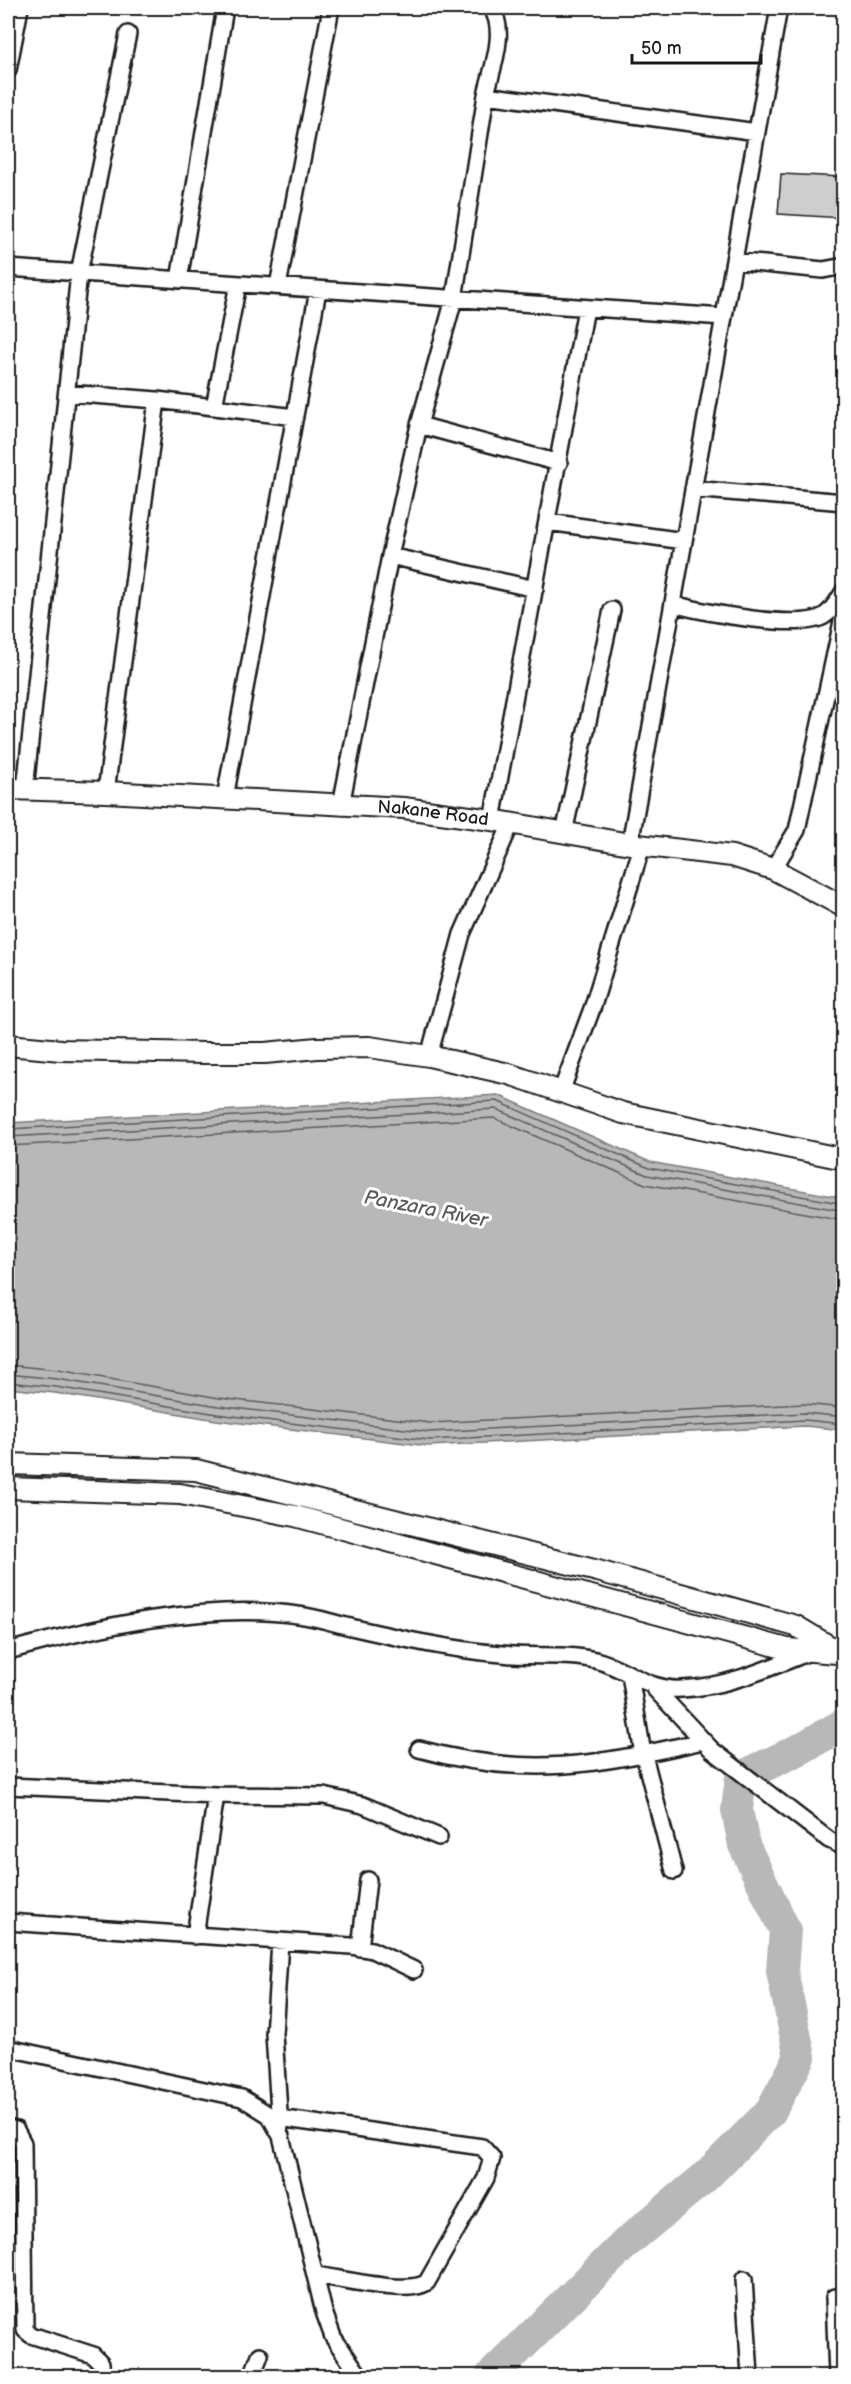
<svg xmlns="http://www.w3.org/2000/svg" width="851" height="2384" font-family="'Balsamiq Sans',sans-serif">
<rect width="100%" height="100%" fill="#fff"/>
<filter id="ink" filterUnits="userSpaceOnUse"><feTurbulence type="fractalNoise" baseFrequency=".0167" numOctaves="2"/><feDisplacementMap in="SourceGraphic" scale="12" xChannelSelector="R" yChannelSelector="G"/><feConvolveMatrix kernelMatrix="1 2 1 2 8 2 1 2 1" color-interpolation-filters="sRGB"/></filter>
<g filter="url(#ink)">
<path fill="#b8b8b8" stroke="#7a7a7a" stroke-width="1.5" d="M498,1095L650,1162L843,1198V1430L805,1426L429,1446L216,1420L55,1393L8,1388V1123Z"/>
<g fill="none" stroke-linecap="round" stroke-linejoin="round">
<path stroke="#5a5a5a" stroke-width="1.5" d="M8,1129L497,1101L649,1168L844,1204
M8,1137L496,1109L647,1175L844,1211
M8,1146L494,1118L645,1184L844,1220
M8,1365L58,1370L219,1398L430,1423L804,1404L844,1408
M8,1374L57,1379L218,1406L429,1432L805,1413L844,1417
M8,1382L56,1387L217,1414L429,1440L805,1420L844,1424"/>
<path stroke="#b8b8b8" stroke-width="32" d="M491,2376L627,2242L705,2177L770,2112L800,2057L782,1971L785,1930L744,1845L737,1810L741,1777L800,1749L844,1724"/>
</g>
<path fill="#cecece" stroke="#1c1c1c" stroke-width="1.5" d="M781,174L843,177V218L778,214Z"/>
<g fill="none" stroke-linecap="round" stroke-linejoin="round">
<g stroke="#1c1c1c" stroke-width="20">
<path id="minor" d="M491,8C508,30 491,71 486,95L757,132
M8,70L20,8
M734,261L823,270L844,266
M8,268L724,317
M179,280L225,8
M278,286L331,8
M67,393L157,400L295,417
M214,407L238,284
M419,425L559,463
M693,489L844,502
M548,522L684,541
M390,556L535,589
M673,604C703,612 799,631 824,616C833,610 838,600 844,591
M25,790L79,273L128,34
M106,792L157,400
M225,798L318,290
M341,805L390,556L419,425L454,299L486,95
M492,820L586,308
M564,833L612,610
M630,844L779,8
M773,869L797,830L844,612
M429,1056L462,934L511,824
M561,1092L593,1006L642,846
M8,1651C95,1627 208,1602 298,1615C317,1617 336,1624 355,1628C403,1639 453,1650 502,1654C535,1658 570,1652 602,1662C630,1671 650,1691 682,1689C726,1687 767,1669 807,1653
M630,1675L642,1748L674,1871
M653,1687L712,1750L829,1840L844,1847
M419,1749C528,1779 596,1765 703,1741
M8,1786L216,1795L324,1796L363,1805L439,1837
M8,1922L351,1946L372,1950L414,1970
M195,1936L216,1795
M360,1948L368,1880
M8,2048L242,2098L269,2115L281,2136L324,2312L333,2337L360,2376
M279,2118L482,2147L492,2158L486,2178L427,2282C409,2296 340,2278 315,2275
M280,2127L274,2034L280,1942
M8,2128L16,2130L23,2143L25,2330L31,2335L93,2355L101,2363L102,2376
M744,2279L750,2376
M834,2297L837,2376
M252,2376L260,2355"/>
</g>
<g stroke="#1c1c1c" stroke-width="24">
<g id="tertiary">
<path id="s1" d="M8,789L106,792L404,808L492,820L630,844L732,856L773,869L844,907"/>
<path d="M8,1045L61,1050L204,1053H265L317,1048L369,1047L429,1056L509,1074L623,1113L844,1159"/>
<path d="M8,1464L196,1470L598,1571L796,1626L844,1655"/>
<path d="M8,1488L180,1494L295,1516L787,1649L837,1653"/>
</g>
</g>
<use href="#minor" stroke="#fff" stroke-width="15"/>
<use href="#tertiary" stroke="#fff" stroke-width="20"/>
</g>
</g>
<g text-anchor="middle" stroke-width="6" stroke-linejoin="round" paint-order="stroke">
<g font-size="18" fill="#1c1c1c" stroke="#fff">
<text dy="6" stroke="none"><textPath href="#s1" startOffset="426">Nakane Road</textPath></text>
</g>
<g font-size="20" font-style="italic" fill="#5a5a5a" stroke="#fff">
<text transform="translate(426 1208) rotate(11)" y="7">Panzara River</text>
</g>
</g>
<rect width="851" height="2384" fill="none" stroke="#fff" stroke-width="30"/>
<rect x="15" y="15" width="821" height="2354" fill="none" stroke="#1c1c1c" stroke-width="2" filter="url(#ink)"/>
<path d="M632 54v9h129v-9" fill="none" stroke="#1c1c1c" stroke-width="3"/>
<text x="641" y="54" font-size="18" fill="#1c1c1c" stroke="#ffffff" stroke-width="4.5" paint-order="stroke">50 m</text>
</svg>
